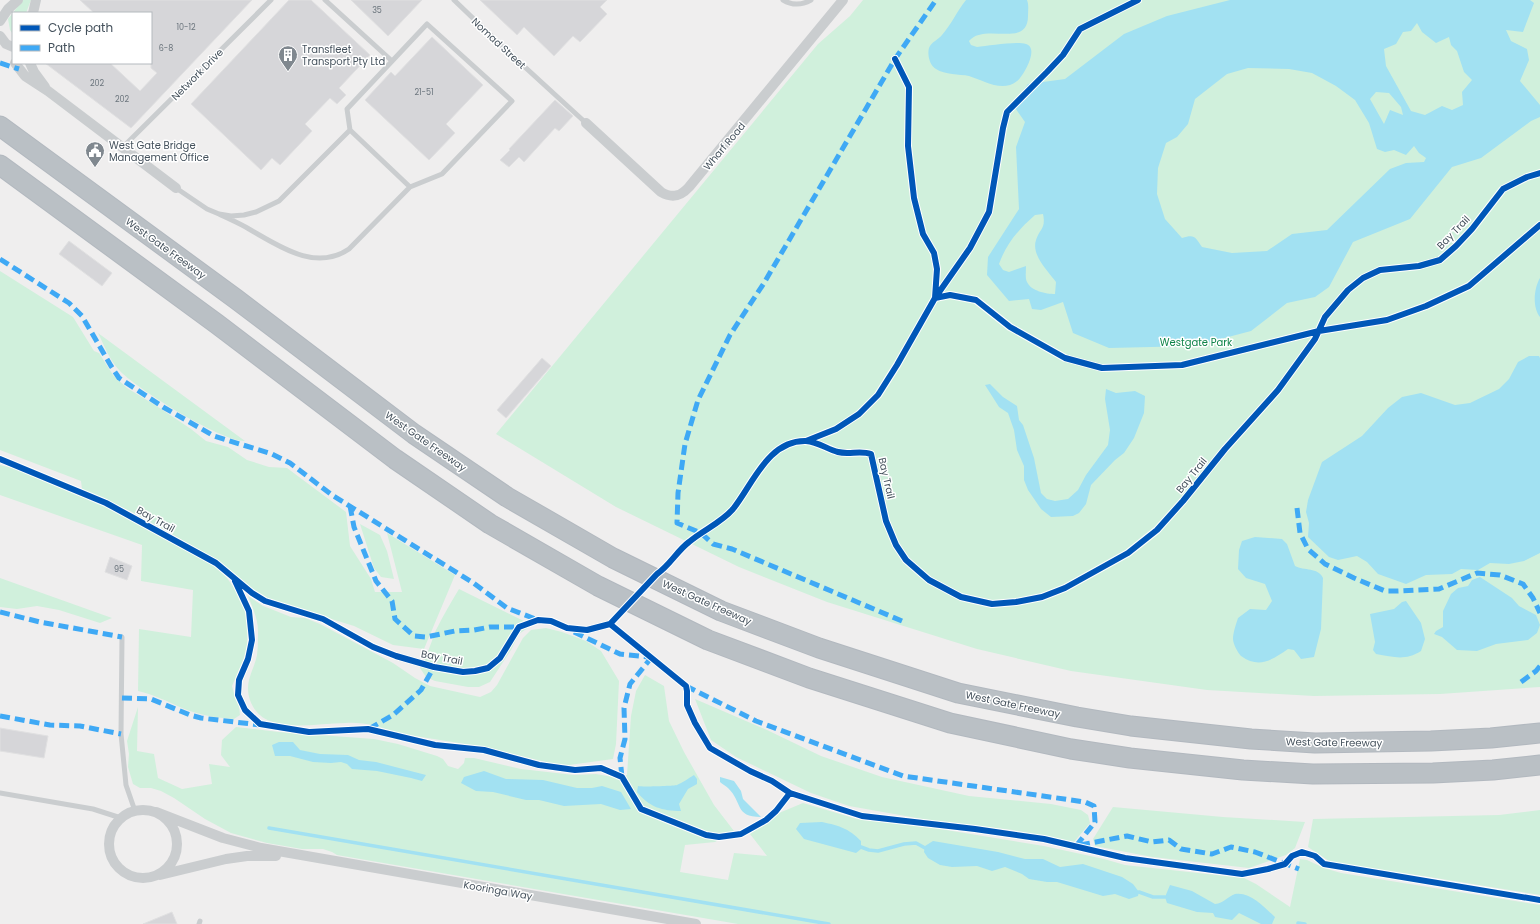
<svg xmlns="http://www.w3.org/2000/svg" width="1540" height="924" font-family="Poppins,sans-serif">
<rect width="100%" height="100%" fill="#efeeee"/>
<path fill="#d0f0dc" d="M23,0H31L26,13H13V34L10,30L8,19Z
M863,0H1540V687L1440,694L1314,696L1207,690L1071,671L977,649L827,602L739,567L616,507L496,434L818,44L850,16Z
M0,271L73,317L94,351L99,353L113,375L127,388L155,405L191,429L206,441L228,447L247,460L269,467L287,468L346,512L350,546L371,579L375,592H402L387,533L455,575L424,649L393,645L354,626L264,598L223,565L193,546L132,512L82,489L81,481L0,450Z
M98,333L245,441C222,442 135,388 119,370C109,359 104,345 98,333Z
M0,465L13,468L120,512L196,554L218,569L227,578L235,589L244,607L248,625L247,645L244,658L232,686L235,697L239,705L240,715L234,719C216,718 199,715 182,708C167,701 154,695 138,691L139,629L191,637L193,590L141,581L142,545L0,495Z
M360,524L380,535L387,551L394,579L381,577L374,568Z
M0,578L112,618L100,623L59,610L37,606L17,609L0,607Z
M459,589L532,625L519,634L511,650L490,682L479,687H468L435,681L426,677L420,668C427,656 431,643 436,630C443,616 451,602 459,589Z
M248,596L263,606L271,609L291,617L305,618L320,624L393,663L415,678L430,686L480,697L491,692L497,685L523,638L531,630L546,628L562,632L586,641L601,651L619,681L616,744L613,759L562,766L484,747L396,733C380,726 363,722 346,723C321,723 293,730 270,721C256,716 248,702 248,688C248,677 255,666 257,655C258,647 258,639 258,631C258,619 252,606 248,596Z
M645,675L664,686L669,721L684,752L714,805L734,831L715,842L685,845L680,872L728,880L734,853L767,856L750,834L779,813L803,803L857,819L934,828L1044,846L1104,859L1125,865L1244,878L1256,884L1290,907L1300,859L1307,860L1324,868L1341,873L1540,905V924H738L337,855L332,852L323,849H302L267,843L231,833L205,819L174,798L161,791L151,788H140L133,784L128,767L129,754L127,741L138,707L137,751L154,754L158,778L182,789L212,784L209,764L230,767L221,755L222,740L236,727L279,732L374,739L398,744L437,756L443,759L448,766L458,769L464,763L465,758H474L521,769L574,775L596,774L613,777L627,775L631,716L636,691Z
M695,699L767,730L821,756L882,777L969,796L1051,804L1081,810L1088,815L1090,823L1074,842L1013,830L928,820L849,806L811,793L736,757L711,740Z
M1113,807L1223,817L1305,822L1295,848L1286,855L1249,868L1152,857L1095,846L1093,839Z
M1540,810V895L1423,876L1344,865L1329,861L1308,847L1313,819L1499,815Z"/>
<path fill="#a2e1f2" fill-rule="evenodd" d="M966,0H1027C1029,5 1028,10 1028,16C1028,49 984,22 969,41L971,45L977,47C988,46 1016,41 1026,44C1039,48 1025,72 1020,78C1018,81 1013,84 1010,85C996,89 982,80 969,76C959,74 945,75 936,69C930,66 927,55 929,48C931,42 938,40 942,35C951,25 957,11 966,0Z
M1230,0H1530L1534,3L1523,32L1506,30L1511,41L1527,49L1529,60L1520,81L1540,105V117L1531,121L1481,158L1452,167L1410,219L1353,242L1329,287L1315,297L1287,303L1251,331L1194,346L1109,348L1073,333L1063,302L1041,310L1032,309L1029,299L1009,301L987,275L988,257L1019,209L1016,147L1025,122L1013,105L1028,84L1065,79L1124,34L1167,16ZM1417,23L1422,32L1436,43L1449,37L1451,45L1457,51L1464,72L1472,80L1462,92L1463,105L1452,110L1442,106L1425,115L1411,111L1386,66L1384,49L1396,44L1403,32L1411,31ZM1248,68L1289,69L1312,73L1336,86L1355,100L1369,123L1377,149L1385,152L1394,150L1406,155L1414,146L1419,153L1426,158L1424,162L1406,163L1390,169L1327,230L1292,234L1267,251L1232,253L1202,247C1195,237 1195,234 1182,238L1165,219L1157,194L1158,168L1166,143L1177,137L1188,124L1195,99L1227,74ZM1376,92L1389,93L1401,107L1403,115L1390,110L1384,124L1370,99ZM1043,214C1046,229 1040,228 1036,240C1031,255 1048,271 1056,282L1055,294C1046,294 1031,291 1027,282C1025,278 1026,271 1026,266L1009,272L1003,270L999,264C1006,244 1019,229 1035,215Z
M1540,278V317C1532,307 1534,288 1540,278Z
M1529,356H1539L1540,358V553L1524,561L1509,564L1490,563L1478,570L1461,569L1452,574L1426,575L1406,584L1378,574L1367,562L1357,556L1338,560L1329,557L1308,537L1309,523L1306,512L1308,500L1322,462L1362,436L1388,408L1402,397L1421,393L1455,405L1470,403L1499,389L1509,379L1518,362Z
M990,384L1003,397L1017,406L1019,420L1023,425L1034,458L1041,493L1047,499L1055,501L1068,499L1078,490L1086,475L1108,445L1110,430L1105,399L1106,389L1116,393L1135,391L1145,396L1144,413L1134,438L1124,453L1115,460L1091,485L1086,504L1079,513L1073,516L1051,517L1041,509L1028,490L1024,480V466L1017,450L1014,430L1008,413L999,407L985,385Z
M1255,537L1282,539L1287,544L1295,566C1304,571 1318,567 1323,578L1321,629L1314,657L1301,659L1294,650L1288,649C1272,660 1259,669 1241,656C1238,653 1233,644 1233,639C1233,633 1236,624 1238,618L1250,609L1266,610L1272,601L1265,584L1246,578L1238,569L1239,550L1242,541Z
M1480,577L1512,598L1519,606L1536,615L1540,625L1537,633L1528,640L1496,644L1477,651L1457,650L1442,637L1434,634L1436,631L1443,627V611L1451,594L1458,588L1468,586L1472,580Z
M1406,601L1421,623L1425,639L1421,651C1405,661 1394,657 1376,654L1373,650L1375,642L1370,614L1394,609L1402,602Z
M279,742H293L300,750L320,754L348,755L359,760L376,762L426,775L422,781L411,778L377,771L352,769L347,764L341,762L331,763L313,762L290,756H275L272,745Z
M484,771L506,779L543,780L577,788H592L602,786L621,792L631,809L620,810L601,804L564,806L539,800H526L493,792L476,791L461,783L464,777Z
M694,775L697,779V784L688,789L679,804L681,811C662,811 649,807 637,792L638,786C641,787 673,786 677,785C682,783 689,778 694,775Z
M720,777L734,781L741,791L743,799L761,817C734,817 743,802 728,788C726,786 722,784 720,782Z
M822,822C840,826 848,828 861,841V849L856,853L804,839L796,829L800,823Z
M933,841L998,852L1025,859H1043L1060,867L1083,864L1122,877L1133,884L1139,892L1138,896L1129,899L1115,894L1103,896L1057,882H1047L1029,879L1022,874L1005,867L992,871L977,866L952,867L940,865L928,858L924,852L925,846Z
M1170,885L1192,891L1215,904C1224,903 1227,897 1235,894C1250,891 1265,908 1275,917L1272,924H1261L1239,913L1232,920L1215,917L1213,913L1197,912L1167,903L1165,897Z"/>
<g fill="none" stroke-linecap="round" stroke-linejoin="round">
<path stroke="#a2e1f2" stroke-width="3.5" d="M269,828L829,924
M861,847L869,850L878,851L904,844L916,843L925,848
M1139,892L1153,897H1165
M1298,923L1305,924"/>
</g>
<path fill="#d6d6d9" stroke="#e0e0e1" d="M80,0H252L131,128L45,63H110L140,91L157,73L151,68V13H94Z
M289,0H311L370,55L339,88L346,95L337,104L330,98L305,124L312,131L280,165L272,158L261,170L191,104Z
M351,0H422L388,36Z
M480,0H607L600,7L607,14L580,42L573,36L554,56L524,27L517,35Z
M432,37L483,85L446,124L455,133L429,160L365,100L391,72L395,76Z
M555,100L573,116L559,131L555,128L524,162L519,157L509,167L500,160L510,150L509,149Z
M69,241L112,273L102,286L59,254Z
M542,358L551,366L506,418L497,410Z
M110,557L132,566L127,580L105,572Z
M0,728L48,736L44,758L0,751Z
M172,912L177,924H143Z"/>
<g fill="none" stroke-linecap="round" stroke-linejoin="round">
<g stroke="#b2b8bf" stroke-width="21">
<path id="motorway" d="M0,126L236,299L414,434L507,497L613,558L721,611L819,648L958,693L1077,717L1131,726L1251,739L1315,743L1431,741L1491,738L1540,733
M0,165L217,324L395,459L490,524L598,586L708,640L809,678L950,723L1071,749L1130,758L1243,770L1313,774L1433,773L1493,770L1540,765"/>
</g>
<path stroke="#cacdcf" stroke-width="5" d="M325,0L392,61
M454,0L504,48L586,123
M783,0C793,6 802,5 811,0
M350,130L347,109L427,24L512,101L442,174L410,187
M122,148L271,0
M176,188L207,209L219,214L231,216L244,215L256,212L279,201L350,130L410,187L349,249C315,272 279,246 249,229C239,223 229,219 219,214
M122,637L121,734L126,785L135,811
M0,793L93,809L121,818
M199,924L200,921"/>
<path stroke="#cacdcf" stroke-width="10" d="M33,13L36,0
M0,21L8,9L18,0
M0,36L6,44L13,47
M15,63L25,76L48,91L176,188
M30,63L34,72L45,87
M586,123L661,192C673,199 681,196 689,187L843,0
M109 844a34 34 0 1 1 68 0a34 34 0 1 1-68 0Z
M156,812L223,838L261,848L696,924
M160,875L226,859L247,856H276"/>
<use href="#motorway" stroke="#bac0c5" stroke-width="19"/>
<path stroke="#3fa9f5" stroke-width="5" stroke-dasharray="10 5" stroke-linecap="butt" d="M0,63L19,69
M0,259L69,303L82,316L111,366L119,378L163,407L214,436L272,454L290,463L332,495L472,582L507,608L538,620
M350,506L354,527L376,581L392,601L395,619L414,636L426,637L455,631L474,630L490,627H519
M1297,508L1300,533L1308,549L1325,564L1354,578L1385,591H1397L1439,589L1477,573L1500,575L1523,584L1533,598L1540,613
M0,612L40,622L122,637
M902,621L732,549L713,544L701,533L677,523L678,493L685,444L698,400L730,335L764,283L895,59L936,0
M574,632L620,654L649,657
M1521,682L1536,671L1540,666
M686,686L756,721L903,776L1085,802L1094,806L1095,822L1076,846
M122,698L151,699L190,715L201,718L260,725
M0,716L50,725L80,726L121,734
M369,729L393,715L421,690L434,667
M622,777L620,758L625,739L624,708L630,684L651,658
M1080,845L1127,836L1152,842L1169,840L1181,849L1212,854L1231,847L1255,852L1299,869"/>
<g stroke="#fff" stroke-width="8">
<path id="cycleway" d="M895,59L909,87L908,146L914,198L923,234L934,253L937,269L935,298L950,295L976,300L1010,327L1065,358L1102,368L1182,365L1319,331L1387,320L1426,306L1469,286L1540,225
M806,441L836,429L859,414L878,395L897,365L935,298L970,248L989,212L1003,128L1007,112L1047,72L1063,55L1080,29L1138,0
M0,459L106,503L216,563L252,593L265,601L323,619L373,647L396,656L434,667L463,672L475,671L488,668L500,658L519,627L538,620L551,621L567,628L587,630L610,624L657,574C670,565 677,551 689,542C703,530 721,523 733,509C753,484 768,440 806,441C818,442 827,449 838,452C849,455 860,450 871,454L886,521L896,545L906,560L929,580L961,597L992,604L1016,602L1042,597L1065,588L1128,553L1157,530L1183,501L1225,449L1278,390L1315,339L1325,317L1348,290L1363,278L1380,270L1419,266L1440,260L1456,246L1472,229L1503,189L1527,177L1540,173
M235,581L249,611L252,640L248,659L239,680L238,695L245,710L260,724L309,732L368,729L435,745L484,750L539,765L575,770L601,768L622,777L641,809L706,835L719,837L741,834L766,820L776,811L790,793
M610,624L686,686L687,691V705L695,723L710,748L750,771L772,781L790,793L862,816L975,829L1044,839L1125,858L1242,874L1268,869L1285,864L1292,856L1302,852L1315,856L1324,864L1540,900"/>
</g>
<use href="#cycleway" stroke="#0057b8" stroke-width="6"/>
</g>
<defs>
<g id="building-pin" transform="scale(1)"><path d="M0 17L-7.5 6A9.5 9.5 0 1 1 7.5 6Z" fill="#80888f" stroke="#fff"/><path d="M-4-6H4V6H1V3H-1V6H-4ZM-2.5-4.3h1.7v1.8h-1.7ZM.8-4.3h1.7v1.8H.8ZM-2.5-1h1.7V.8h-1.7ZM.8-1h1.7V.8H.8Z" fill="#fff"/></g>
<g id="civic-pin" transform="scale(1)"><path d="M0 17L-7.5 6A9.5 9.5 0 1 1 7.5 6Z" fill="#80888f" stroke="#fff"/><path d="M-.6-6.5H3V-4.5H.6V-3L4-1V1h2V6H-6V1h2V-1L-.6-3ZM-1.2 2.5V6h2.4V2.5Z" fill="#fff"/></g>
</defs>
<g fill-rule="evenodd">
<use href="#building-pin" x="288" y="55"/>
<use href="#civic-pin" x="95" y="151"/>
</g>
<g text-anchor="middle" stroke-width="3" stroke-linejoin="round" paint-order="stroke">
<g font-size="8" fill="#6a747c">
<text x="377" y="13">35</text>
<text x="186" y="30">10-12</text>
<text x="166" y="51">6-8</text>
<text x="97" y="86">202</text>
<text x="424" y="95">21-51</text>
<text x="122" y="102">202</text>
<text x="119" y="572">95</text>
</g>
<g font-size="10" fill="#44515c" stroke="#fff">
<text transform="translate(499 43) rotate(43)" y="4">Nomad Street</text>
<text transform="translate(197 74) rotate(-45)" y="4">Network Drive</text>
<text transform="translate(724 146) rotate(-50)" y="4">Wharf Road</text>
<text transform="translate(1453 232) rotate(-46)" y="4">Bay Trail</text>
<text transform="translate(166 248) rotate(36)" y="4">West Gate Freeway</text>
<text transform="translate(426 441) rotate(35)" y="4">West Gate Freeway</text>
<text transform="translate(1191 475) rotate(-51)" y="4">Bay Trail</text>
<text transform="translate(887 478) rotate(77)" y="4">Bay Trail</text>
<text transform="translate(156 519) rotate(29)" y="4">Bay Trail</text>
<text transform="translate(707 602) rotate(24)" y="4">West Gate Freeway</text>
<text transform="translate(442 657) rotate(11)" y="4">Bay Trail</text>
<text transform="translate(1013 704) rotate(12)" y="4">West Gate Freeway</text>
<text transform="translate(1334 742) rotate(1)" y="4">West Gate Freeway</text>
<text transform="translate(498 890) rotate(10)" y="4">Kooringa Way</text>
</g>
<g font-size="10" fill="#44515c" stroke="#fff" text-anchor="start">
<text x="302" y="53">Transfleet<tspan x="302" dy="12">Transport Pty Ltd</tspan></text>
<text x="109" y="149">West Gate Bridge<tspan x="109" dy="12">Management Office</tspan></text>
</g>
<g font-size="10" fill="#0f844a" stroke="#fff">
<text x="1196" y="346">Westgate Park</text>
</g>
</g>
<rect x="12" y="12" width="140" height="52" fill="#ffffff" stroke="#b4b9be"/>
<rect x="20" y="25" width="20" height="6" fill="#0057b8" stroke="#b4b9be"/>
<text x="48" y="32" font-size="12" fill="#44515c">Cycle path</text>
<rect x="20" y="45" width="20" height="6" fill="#3fa9f5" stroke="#b4b9be"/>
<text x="48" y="52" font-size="12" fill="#44515c">Path</text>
</svg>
